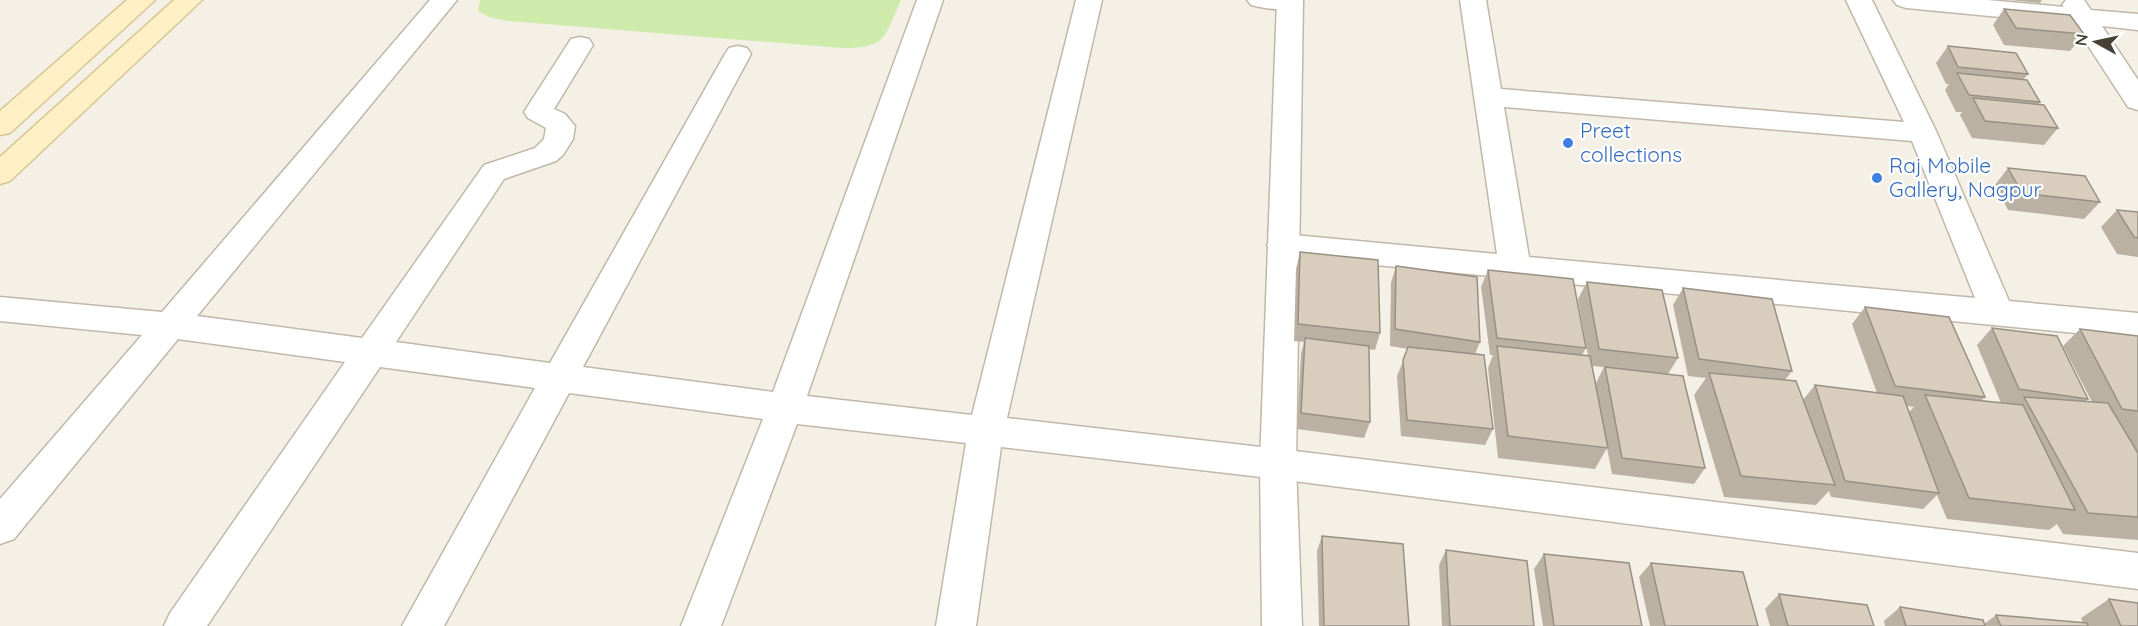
<svg xmlns="http://www.w3.org/2000/svg" width="2138" height="626" font-family="Quicksand,sans-serif">
<rect width="100%" height="100%" fill="#f4f0e6"/>
<path fill="#ceebac" d="M480,0H901C884,38 887,48 842,48L508,21L489,17L478,11Z"/>
<g fill="none" stroke-linecap="round" stroke-linejoin="round">
<g stroke="#c0b8a8" stroke-width="3">
<path id="minor" d="M430,0H457L197,316L362,338L484,165L535,148L544,139L546,128L528,118L524,112L571,39L580,37L589,39L593,45L554,109L565,114L575,126L573,139L563,155L556,161L504,179L396,342L550,363L725,54L729,48L738,46L747,48L751,54L583,367L773,392L917,0H943L807,396L972,415L1076,0H1102L1007,418L1278,449L2138,553V589L1278,479L1001,447L976,626H936L966,443L797,424L721,626H681L763,419L569,393L444,626H402L535,388L380,367L207,626H164L170,613L345,362L178,339L14,539L0,544V499L142,335L0,321V297L162,312Z
M1247,0H1301L1303,2L1299,7C1284,11 1266,9 1251,5Z
M1460,0H1486L1501,89L1904,122L1846,0H1872L1937,133L2009,301L2138,313V339L1283,256L1272,253L1267,245L1272,237L1283,234L1497,254ZM1504,107L1912,141L1975,298L1529,257Z
M1893,0H1987L2064,7L2062,5L2066,0H2084L2091,10L2138,14V30L2102,26L2138,80V110L2128,107L2074,24L1906,8L1897,5Z"/>
</g>
<g stroke="#c0b8a8" stroke-width="3">
<path id="tertiary" d="M1277,0H1303L1296,464L1302,626H1262L1260,464Z"/>
</g>
<g stroke="#d7c592" stroke-width="3">
<path id="secondary" d="M127,0H155L10,133L0,135V111Z
M174,0H202L10,181L0,184V157Z"/>
</g>
<use href="#minor" fill="#fff" fill-rule="evenodd"/>
<use href="#tertiary" fill="#fff" fill-rule="evenodd"/>
<use href="#secondary" fill="#fff1c5" fill-rule="evenodd"/>
</g>
<path fill="#bbb1a3" fill-rule="evenodd" d="M2010,0H2042L2040,3Z
M2004,9L2084,34L2070,51L2004,45L1993,25Z
M1948,46L2028,74L2023,80L2040,102L2038,105L2058,128L2044,145L1972,138L1960,115L1962,112H1956L1945,90L1949,84H1946L1936,63Z
M2008,168L2100,202L2084,219L2008,210L1995,185Z
M2117,210L2138,212V257L2117,254L2101,227Z
M1300,252L1380,333L1375,350L1369,349L1370,422L1364,438L1297,429L1301,354L1304,342L1294,341L1296,269Z
M1396,266L1480,342L1475,354L1493,429L1485,445L1401,436L1397,376L1408,349L1390,346L1391,283Z
M1488,270L1586,348L1582,355L1588,356L1578,299L1587,282L1678,358L1668,374L1705,468L1694,484L1612,474L1607,448L1595,469L1498,458L1488,368L1493,355H1490L1481,287ZM1592,366L1604,367L1596,383Z
M1683,288L1792,371L1785,380L1803,400L1815,385L1877,393L1852,324L1865,307L1985,397L1981,401L2001,403L1977,345L1992,328L2088,399L2086,401L2092,402L2063,346L2080,329L2138,336V540L2063,534L2057,524L2049,530L1947,519L1937,495L1923,509L1831,497L1829,491L1816,505L1724,497L1694,395L1706,378L1688,376L1673,305ZM1907,406L1914,407L1909,412Z
M1322,536L1409,626H1319L1317,551Z
M1446,550L1534,626H1442L1439,565Z
M1544,554L1642,626H1543L1534,569Z
M1651,563L1758,626H1650L1639,577Z
M1779,594L1874,626H1770L1765,609Z
M2109,599L2138,626H1885L1884,621L1900,607L1984,624L1996,615L2083,623L2081,618Z"/>
<path fill="#d9cebd" stroke="#989084" stroke-width="1.5" d="M2004,9L2070,15L2084,34L2016,28Z
M1948,46L2016,53L2028,74L1958,67Z
M1957,73L2027,80L2040,102L1969,95Z
M1973,98L2044,105L2058,128L1985,121Z
M2008,168L2085,176L2100,202L2022,193Z
M2117,210L2138,212V238L2134,237Z
M1300,252L1378,260L1380,333L1298,324Z
M1396,266L1477,277L1480,342L1395,329Z
M1488,270L1573,279L1586,348L1497,338Z
M1587,282L1662,290L1678,358L1599,349Z
M1683,288L1772,299L1792,371L1699,359Z
M1865,307L1949,317L1985,397L1895,386Z
M1992,328L2057,336L2088,399L2019,389Z
M2080,329L2138,336V411L2122,409Z
M1305,338L1369,346L1370,422L1301,413Z
M1497,346L1590,356L1608,448L1508,436Z
M1408,347L1484,355L1493,429L1407,420L1403,360Z
M1605,367L1683,376L1705,468L1622,458Z
M1709,373L1796,381L1835,485L1741,476Z
M1815,385L1903,396L1939,493L1845,481Z
M1925,395L2023,405L2075,510L1969,498Z
M2024,397L2108,403L2138,453V517L2088,513Z
M1322,536L1403,544L1409,626H1324Z
M1446,550L1527,561L1534,626H1450Z
M1544,554L1629,563L1642,626H1554Z
M1651,563L1743,572L1758,626H1665Z
M1779,594L1867,605L1874,626H1788Z
M2109,599L2138,603V626H2121Z
M1900,607L1983,620L1985,626H1906Z
M1996,615L2087,623L2088,626H2001Z"/>
<g fill="#3f7fe0" stroke="#fff" stroke-width="2">
<circle cx="1568" cy="143" r="6"/>
<circle cx="1877" cy="178" r="6"/>
</g>
<g text-anchor="middle" stroke-width="4.5" stroke-linejoin="round" paint-order="stroke">
<g font-size="21" fill="#366cbe" stroke="#fff" text-anchor="start">
<text x="1580" y="138">Preet<tspan x="1580" dy="24">collections</tspan></text>
<text x="1889" y="173">Raj Mobile<tspan x="1889" dy="24">Gallery, Nagpur</tspan></text>
</g>
</g>
<g transform="translate(2096 42) rotate(278)" stroke="#ffffff" stroke-width="4.5" paint-order="stroke">
<path d="M0-4.5L10 22L0 15L-10 22Z" fill="#474035"/>
<text y="-9" font-size="16" font-weight="bold" text-anchor="middle" fill="#474035">N</text>
</g>
</svg>
